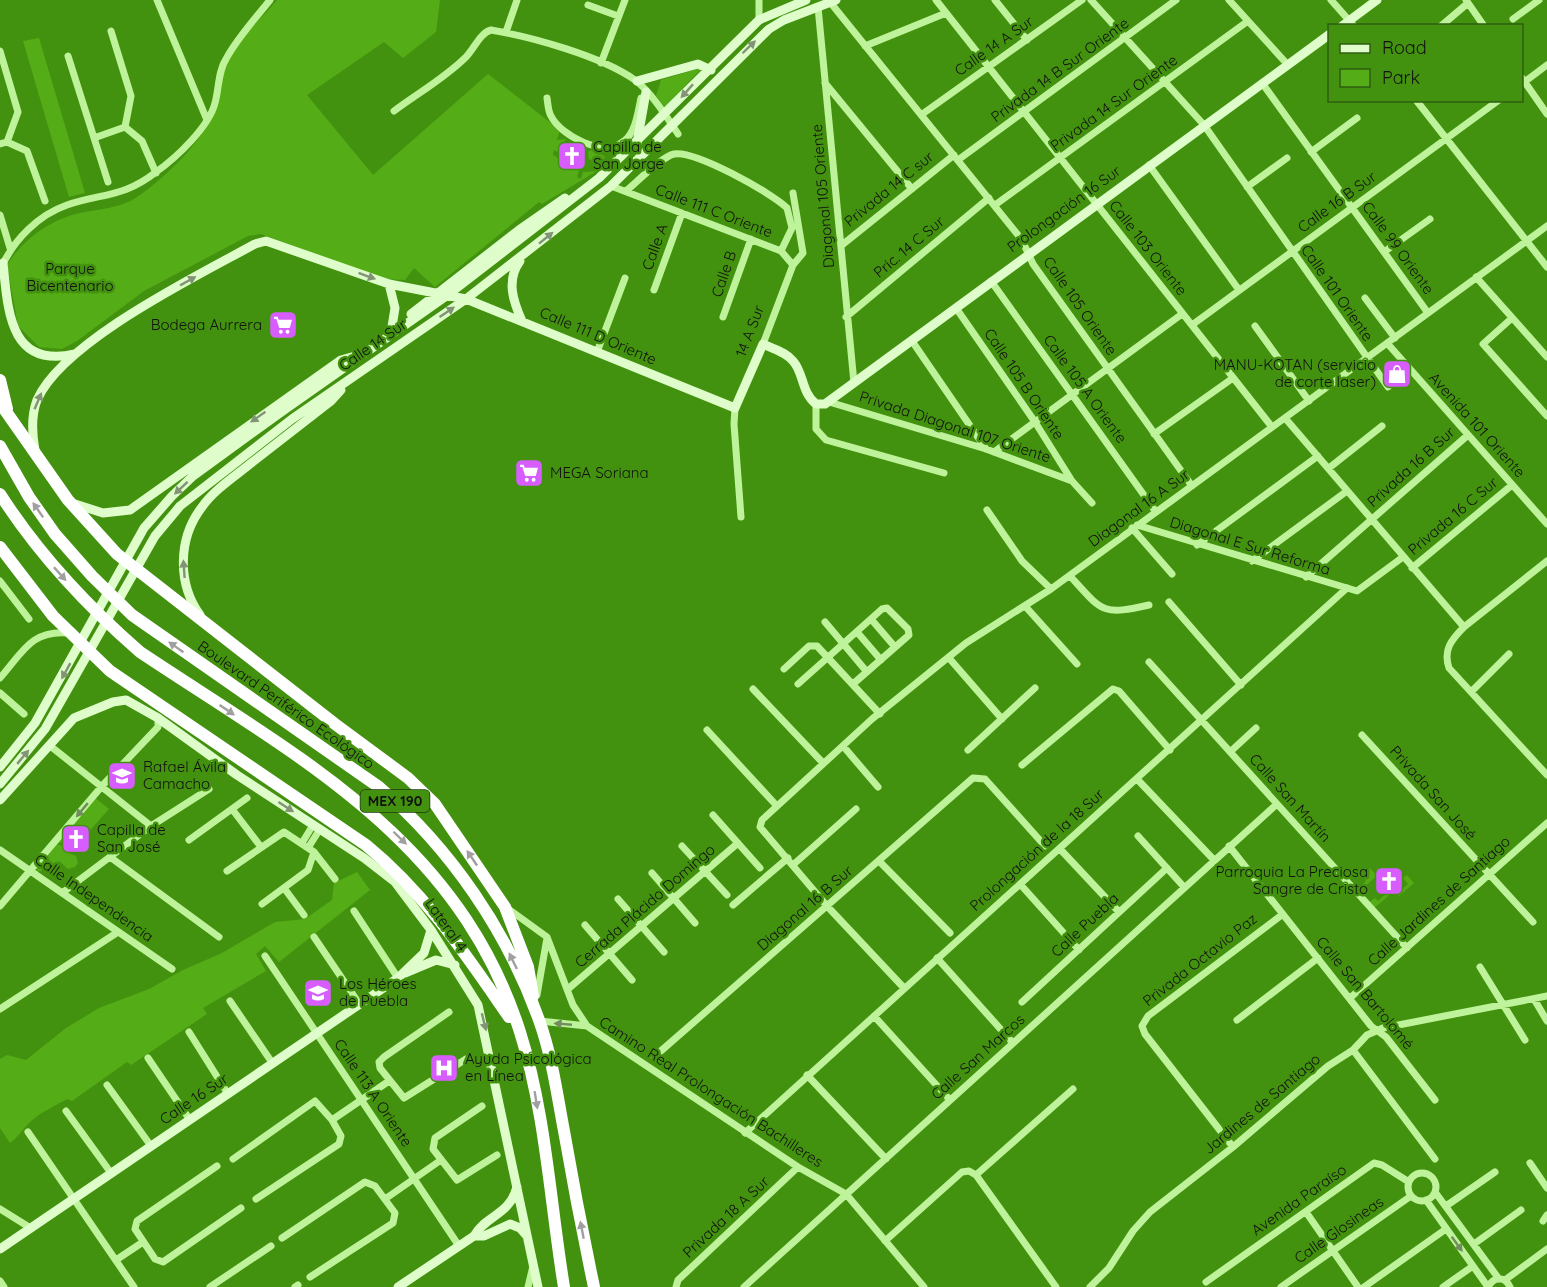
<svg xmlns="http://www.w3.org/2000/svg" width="1547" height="1287" font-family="Quicksand,sans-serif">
<rect width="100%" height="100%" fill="#43920f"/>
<path fill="#54ac17" d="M277,0H440L436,32L403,58L384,42L307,95L373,175L488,74L560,130L557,140L566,139L558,152L554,150L553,155L579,171L577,177L581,179L583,172L597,171L542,204L539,202L435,287L414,268L405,280L385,279L261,234L248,236L144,291L77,341L62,349L39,347L18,326L7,265C22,241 48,221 76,214C96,209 120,209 137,197C164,179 205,140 215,108C220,94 218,73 226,59C239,38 261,19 277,0Z
M39,38L85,193L69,197L23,41Z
M703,67L665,107L656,96L661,80Z
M591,150L604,156L606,163L595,167L594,162L589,159L588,152Z
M94,797L109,809L85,836L75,828L63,842L57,844L66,847V852L76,856L78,863L75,867L68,869L59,861L57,867L37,872L36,867Z
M1370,868L1377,876L1365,886L1368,890L1360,896L1356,890L1366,881L1362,876Z
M357,872L370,890L279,962L265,946L256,954L266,971L203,1008L207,1014L131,1065L127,1062L72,1101L67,1099C55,1106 39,1113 29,1123C23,1129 18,1137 10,1143L0,1128V1059L7,1055L26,1060L66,1028L99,1008L149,989L183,970L222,953L275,922L305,919L332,900L334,883Z
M1407,875L1414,883L1399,896L1394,891L1373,909L1368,903L1375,898L1378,901L1396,885L1401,890L1408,884L1403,878Z"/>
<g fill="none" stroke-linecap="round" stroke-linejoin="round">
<path stroke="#bff39b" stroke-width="7" d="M157,0L207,120
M759,0V20
M936,0L1272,427
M995,0L1027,40
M1091,0L1204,125L1388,387
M1229,0L1288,65
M1331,0L1354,26
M1466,0L1484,26
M830,2L1022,240L1033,264L1192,486
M588,5L618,16
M818,7L854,383
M1513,19L1539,0
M1441,26L1468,3
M111,31L131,96L125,127L142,141L156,173
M506,32L517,0
M865,46L946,13
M0,51L18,112L7,142
M68,56L108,182
M601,63L625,0
M1522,78L1547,114
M825,83L912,189
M1262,83L1428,313
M1523,83L1547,65
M547,98C548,104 548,111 551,116C561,136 604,158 624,141C636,132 638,111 641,98
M1416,100L1547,267
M394,111C418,93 445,78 466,57C474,49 480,33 491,30C532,37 601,56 635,80C651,92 667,117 678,134
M921,115L1082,0
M94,138L125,127
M0,144L7,142L27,151L45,201
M1311,152L1357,118
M958,160L1176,0
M1149,165L1239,290
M611,186L781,251L793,265L803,253L793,193
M1247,187L1287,158
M626,191C637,182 661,157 674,154C695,150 772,193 787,208L792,228L781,251
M995,205L1248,21
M0,215L10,248
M842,245L954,155
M1384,252L1430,219
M2,266C14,240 38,215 67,205C102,193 123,198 156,172C176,158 209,127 215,103C219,89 218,71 226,59C237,38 255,19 270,0
M1476,277L1547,357
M991,281L1156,512
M654,290L682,213
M1365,298L1395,338
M956,308L1035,422L1072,481L1092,503
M723,317L751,239
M846,317L989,198
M1512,318L1483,344L1547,416
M1192,325L1499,100
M1255,326L1309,401
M912,341L986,449
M1387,343L1547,524
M763,344L793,265
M597,352L625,278
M829,402L986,449L1072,481
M816,404V429L826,440L944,473
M735,408L734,424L741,517
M1285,418L1464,627
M1154,434L1233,378
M994,452L1182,314
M1329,468L1382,426
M987,510L1022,561L1051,589
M1137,525L1357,591L1403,557
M1132,528L1172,574
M1197,545L1318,456
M1252,561L1347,491
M1547,561L1464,627C1451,640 1443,650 1449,668L1547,775
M1412,568L1512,485
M1070,576C1102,611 1101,616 1149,605
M1306,577L1468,435
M0,581L29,619
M1169,602L1241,685
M1025,606L1077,664
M871,619L895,647
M825,622L867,672
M857,632L881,660
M949,658L1002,719
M1149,662L1407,948
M784,669L809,646H817L880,714
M0,678C23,652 31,630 68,633
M798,684L882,609L887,608L908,629L909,635L853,684
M753,689L823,763
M1471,692L1509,654
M0,693L24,714
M707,730L776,805
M1362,735L1533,922
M49,745L151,826
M843,746L878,787
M968,750L1035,688
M1230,752L1256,728
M1022,765L1113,689L1119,691L1170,750
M1137,779L1214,860
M232,809L261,847
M713,815L760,868
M1138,836L1184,887
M189,840L247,798
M302,843L313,825
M682,846L727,895
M1229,846L1371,1026L1386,1037L1435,1100
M308,848L320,829
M1060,849L1119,912
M0,850L172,969
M110,857L219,937
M879,861L950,933
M794,864L856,809
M227,871L284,832L314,852L335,879
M652,873L695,923
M1020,884L1079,950
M284,888L304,915
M62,893L151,826L209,789
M618,899L664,952
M262,904L308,870L314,852
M733,905L788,858
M0,906L102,786L158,727V717
M507,908L547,937L573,1005L587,1026L798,1167L846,1194L924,1287
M354,911L398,978
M585,925L632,980
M314,937L360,1005
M265,956L459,1246
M937,958L1013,1043
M1480,967L1525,1040
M904,988L827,906L760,827L762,820L872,719L966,643L1051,589L1547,226
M568,989L738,843
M537,995L547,938
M1350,998L1547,823
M1534,999L1547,1021
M230,1001L273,1064
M1022,1002L1167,868
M0,1009L118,932
M449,1012L384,1057L379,1062L380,1068L404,1098L466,1059
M874,1016L950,1100
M1237,1020L1318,958
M540,1021L587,1026
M189,1032L228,1094
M1353,1050L1435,1159
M654,1057L973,778L985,779L1045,846
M148,1058L190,1120
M807,1075L886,1159
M107,1085L151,1146
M482,1106L435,1138L433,1149L457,1180L497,1155
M66,1111L111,1173
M332,1120L389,1081
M28,1132L134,1287
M745,1133L1347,588
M1233,1147L1145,1034L1142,1026L1148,1016L1283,914
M233,1159L315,1101L332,1120L341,1136L339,1144L256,1199
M1530,1163L1547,1188
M217,1166L137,1221L135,1229L155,1259L163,1262L241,1208
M1408 1187a14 14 0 1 1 28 0a14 14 0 1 1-28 0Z
M976,1175L1073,1089
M1435,1192L1499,1279
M385,1199L441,1160
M1426,1200L1488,1287
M1446,1206L1495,1172
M0,1209L29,1227
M1306,1212L1358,1287
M1543,1221L1547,1215
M282,1238L365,1182L375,1186L395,1213L393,1223L310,1277
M885,1241L962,1172L969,1171L976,1175L1056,1287
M1474,1244L1521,1210
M116,1260L143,1242
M1505,1280L1547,1249
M0,1281L4,1287
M1206,1282L1374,1163L1382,1165L1409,1182
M210,1287L271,1246
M295,1287L298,1285
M528,1287L533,1266
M676,1287L678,1280L798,1167
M744,1287L1277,804
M1090,1287L1109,1268L1133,1231L1150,1212L1233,1147L1328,1066L1353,1050L1367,1035L1383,1028L1547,996
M1281,1287L1411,1196
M1364,1287L1446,1229
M1443,1287L1473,1266
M1488,1287C1494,1276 1505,1276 1510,1287"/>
<path stroke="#defdca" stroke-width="9" d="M1342,26L1377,0
M637,81L698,64L711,70
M637,143L646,92
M520,261C506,280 513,301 522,321
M3,263C8,310 9,369 75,354
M389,284L395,308L391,333
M411,314L519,230L565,198
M35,450C32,434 31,416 37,400C63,341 199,275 255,244L266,241L389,284L466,299L735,408L763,344C773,349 786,352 793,361C804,373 801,392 816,404H825L1330,34
M75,504L103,513L130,510L341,360L355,356
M200,615C177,583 178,538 202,507C214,490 234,477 250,464C277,443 304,422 331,401L341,390
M0,767L35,723L144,528L172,496L193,476L284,410L449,294L599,178L759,20L806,0
M0,784L45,729L155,536L180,506L292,419L466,299L611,186L769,29L784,20L836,0
M0,800L74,718L113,702L126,700L158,718L237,775L364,858L395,882L431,930L478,1005L538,1287
M405,973L436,960L455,965
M474,1236H484L510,1224L520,1228L527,1236
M0,1249L398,978L424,953L431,930
M398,1287L474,1236C487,1214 509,1216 517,1187"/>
<path stroke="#fff" stroke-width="12" d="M0,380L7,409
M0,403L68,500L117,554L335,724L408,778L435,804L505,907L528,967L533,996
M0,446L29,497L55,534L92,576L132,615L379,787C451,849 507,931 539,1020C552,1056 557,1094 564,1131C573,1183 583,1235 594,1287
M0,494C39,555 86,605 140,652C297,757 458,838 520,1032C546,1114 550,1202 564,1287
M0,547L53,616L110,671L366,845C425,893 466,955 509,1017"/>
</g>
<defs><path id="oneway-solid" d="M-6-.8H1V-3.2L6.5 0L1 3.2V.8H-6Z" transform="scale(1.5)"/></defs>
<g fill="#829377">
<use href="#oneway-solid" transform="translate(749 47) rotate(-44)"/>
<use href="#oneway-solid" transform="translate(687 91) rotate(132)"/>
<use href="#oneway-solid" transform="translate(546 238) rotate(-39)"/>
<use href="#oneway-solid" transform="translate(367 276) rotate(20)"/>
<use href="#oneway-solid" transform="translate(188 281) rotate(-29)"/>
<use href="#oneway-solid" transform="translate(447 312) rotate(-34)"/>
<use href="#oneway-solid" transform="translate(38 401) rotate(-67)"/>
<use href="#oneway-solid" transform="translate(258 417) rotate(145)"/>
<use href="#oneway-solid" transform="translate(181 488) rotate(137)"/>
<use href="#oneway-solid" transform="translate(184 569) rotate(-94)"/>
<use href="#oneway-solid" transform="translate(66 671) rotate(119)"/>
<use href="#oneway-solid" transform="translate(23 757) rotate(-50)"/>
<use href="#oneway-solid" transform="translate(286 807) rotate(33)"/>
<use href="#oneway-solid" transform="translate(484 1022) rotate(76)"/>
</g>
<g fill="#a0a0a0">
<use href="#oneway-solid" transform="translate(38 510) rotate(-125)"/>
<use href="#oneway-solid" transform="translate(60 574) rotate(48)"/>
<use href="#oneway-solid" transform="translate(176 647) rotate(-145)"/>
<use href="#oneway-solid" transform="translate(227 710) rotate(34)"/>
<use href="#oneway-solid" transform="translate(400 838) rotate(44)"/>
<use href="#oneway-solid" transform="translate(472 858) rotate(-124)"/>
<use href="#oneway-solid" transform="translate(513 961) rotate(-116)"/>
<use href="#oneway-solid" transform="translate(536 1100) rotate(81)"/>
<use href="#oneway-solid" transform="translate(582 1230) rotate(-101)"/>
</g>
<g fill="#718d5d">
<use href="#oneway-solid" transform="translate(82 810) rotate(130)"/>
<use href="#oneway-solid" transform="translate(563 1024) rotate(-175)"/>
<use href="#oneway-solid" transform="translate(1457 1244) rotate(54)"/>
</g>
<defs>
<g id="church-square" transform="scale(1.5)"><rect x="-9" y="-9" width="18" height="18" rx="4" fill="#d75dff" stroke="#43920f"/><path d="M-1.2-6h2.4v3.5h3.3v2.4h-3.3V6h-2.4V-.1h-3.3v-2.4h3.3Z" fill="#fff"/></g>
<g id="supermarket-square" transform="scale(1.5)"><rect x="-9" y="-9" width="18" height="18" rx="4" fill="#d75dff" stroke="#43920f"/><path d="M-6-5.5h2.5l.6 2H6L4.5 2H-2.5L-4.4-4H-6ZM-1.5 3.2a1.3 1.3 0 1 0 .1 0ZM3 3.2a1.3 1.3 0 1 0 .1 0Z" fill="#fff"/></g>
<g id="shop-square" transform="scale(1.5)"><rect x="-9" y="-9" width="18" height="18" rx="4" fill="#d75dff" stroke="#43920f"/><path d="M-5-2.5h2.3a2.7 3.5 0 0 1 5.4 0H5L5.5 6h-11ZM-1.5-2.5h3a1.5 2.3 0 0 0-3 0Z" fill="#fff"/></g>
<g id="school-square" transform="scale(1.5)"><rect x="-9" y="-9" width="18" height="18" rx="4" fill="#d75dff" stroke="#43920f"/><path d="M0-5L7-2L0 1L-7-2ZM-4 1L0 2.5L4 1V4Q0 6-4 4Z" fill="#fff"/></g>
<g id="hospital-square" transform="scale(1.5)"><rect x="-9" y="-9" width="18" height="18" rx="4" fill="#d75dff" stroke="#43920f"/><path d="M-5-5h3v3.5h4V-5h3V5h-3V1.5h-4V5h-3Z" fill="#fff"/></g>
</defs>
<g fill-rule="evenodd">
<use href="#church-square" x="572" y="156"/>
<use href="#supermarket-square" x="283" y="325"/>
<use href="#shop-square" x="1397" y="374"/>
<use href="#supermarket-square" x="529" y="473"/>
<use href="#school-square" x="122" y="776"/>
<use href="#church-square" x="76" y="839"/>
<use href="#church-square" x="1389" y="881"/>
<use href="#school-square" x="318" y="993"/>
<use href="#hospital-square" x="444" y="1068"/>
</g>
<g text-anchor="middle" stroke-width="5" stroke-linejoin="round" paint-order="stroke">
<rect fill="#43920f" stroke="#203810" stroke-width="1.5" x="360.5" y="790" width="69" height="22" rx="4.5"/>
<g font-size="14" font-weight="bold" fill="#111">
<text x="395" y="806">MEX 190</text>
</g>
<g font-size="15" fill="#111" stroke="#43920f">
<text transform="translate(994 46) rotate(-35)" y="5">Calle 14 A Sur</text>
<text transform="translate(1060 70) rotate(-36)" y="5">Privada 14 B Sur Oriente</text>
<text transform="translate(1114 103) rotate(-36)" y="5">Privada 14 Sur Oriente</text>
<text transform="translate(889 189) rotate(-39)" y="5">Privada 14 C sur</text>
<text transform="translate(823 196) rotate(-95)" y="5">Diagonal 105 Oriente</text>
<text transform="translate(1337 202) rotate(-36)" y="5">Calle 16 B Sur</text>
<text transform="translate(1064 209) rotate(-36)" y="5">Prolongación 16 Sur</text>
<text transform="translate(714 211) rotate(21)" y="5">Calle 111 C Oriente</text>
<text transform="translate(655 247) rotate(-70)" y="5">Calle A</text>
<text transform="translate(909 247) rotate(-40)" y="5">Pric. 14 C Sur</text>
<text transform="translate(1148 248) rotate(52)" y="5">Calle 103 Oriente</text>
<text transform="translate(1398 248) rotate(54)" y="5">Calle 99 Oriente</text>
<text transform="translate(724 274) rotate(-71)" y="5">Calle B</text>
<text transform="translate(1337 293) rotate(55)" y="5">Calle 101 Oriente</text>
<text transform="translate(1080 306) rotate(55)" y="5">Calle 105 Oriente</text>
<text transform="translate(750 331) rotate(-69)" y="5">14 A Sur</text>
<text transform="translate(598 336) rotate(23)" y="5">Calle 111 D Oriente</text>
<text transform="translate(373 345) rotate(-35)" y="5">Calle 14 Sur</text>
<text transform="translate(1024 384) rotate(56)" y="5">Calle 105 B Oriente</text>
<text transform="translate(1085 389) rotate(54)" y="5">Calle 105 A Oriente</text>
<text transform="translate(1477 425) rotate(48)" y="5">Avenida 101 Oriente</text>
<text transform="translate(955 427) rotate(18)" y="5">Privada Diagonal 107 Oriente</text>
<text transform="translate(1411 467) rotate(-42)" y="5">Privada 16 B Sur</text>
<text transform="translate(1139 508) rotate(-36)" y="5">Diagonal 16 A Sur</text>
<text transform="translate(1453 516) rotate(-40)" y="5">Privada 16 C Sur</text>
<text transform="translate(1250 546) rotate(17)" y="5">Diagonal E Sur Reforma</text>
<text transform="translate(286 705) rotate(35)" y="5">Boulevard Periférico Ecológico</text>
<text transform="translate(1433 793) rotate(48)" y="5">Privada San José</text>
<text transform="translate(1290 798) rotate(48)" y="5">Calle San Martín</text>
<text transform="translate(1037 850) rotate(-42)" y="5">Prolongación de la 18 Sur</text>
<text transform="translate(94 898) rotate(35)" y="5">Calle Independencia</text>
<text transform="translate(1439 901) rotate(-42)" y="5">Calle Jardines de Santiago</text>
<text transform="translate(645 906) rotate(-41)" y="5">Cerrada Plácido Domingo</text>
<text transform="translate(805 908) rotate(-41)" y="5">Diagonal 16 B Sur</text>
<text transform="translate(446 925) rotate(55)" y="5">Lateral 4</text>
<text transform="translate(1085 925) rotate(-43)" y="5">Calle Puebla</text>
<text transform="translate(1200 960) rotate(-38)" y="5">Privada Octavio Paz</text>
<text transform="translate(1365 993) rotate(50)" y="5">Calle San Bartolomé</text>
<text transform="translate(978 1057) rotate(-42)" y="5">Calle San Marcos</text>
<text transform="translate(711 1092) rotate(33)" y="5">Camino Real Prolongación Bachilleres</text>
<text transform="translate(373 1093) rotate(56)" y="5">Calle 113 A Oriente</text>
<text transform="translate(194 1099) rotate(-34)" y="5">Calle 16 Sur</text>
<text transform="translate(1262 1104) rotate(-40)" y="5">Jardines de Santiago</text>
<text transform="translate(1299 1200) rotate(-35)" y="5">Avenida Paraíso</text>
<text transform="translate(726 1217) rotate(-43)" y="5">Privada 18 A Sur</text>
<text transform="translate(1339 1230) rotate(-35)" y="5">Calle Glosineas</text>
</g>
<g font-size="15" fill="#111" stroke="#43920f" text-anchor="start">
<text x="593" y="152">Capilla de<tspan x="593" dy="17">San Jorge</tspan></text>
<text x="262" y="330" text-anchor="end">Bodega Aurrera</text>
<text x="1376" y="370" text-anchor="end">MANU-KOTAN (servicio<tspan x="1376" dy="17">de corte laser)</tspan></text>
<text x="550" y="478">MEGA Soriana</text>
<text x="143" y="772">Rafael Ávila<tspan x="143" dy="17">Camacho</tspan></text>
<text x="97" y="835">Capilla de<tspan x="97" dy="17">San José</tspan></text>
<text x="1368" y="877" text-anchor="end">Parroquia La Preciosa<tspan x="1368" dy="17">Sangre de Cristo</tspan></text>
<text x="339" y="989">Los Héroes<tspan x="339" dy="17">de Puebla</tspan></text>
<text x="465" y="1064">Ayuda Psicológica<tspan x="465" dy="17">en Línea</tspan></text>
</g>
<g font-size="15" fill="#111" stroke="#43920f">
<text x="70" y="274">Parque<tspan x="70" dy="17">Bicentenario</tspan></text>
</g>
</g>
<rect x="1328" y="24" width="195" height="78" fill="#43920f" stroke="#2f5e10" stroke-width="1.5"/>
<rect x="1340" y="44" width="30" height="9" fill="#defdca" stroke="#2f5e10" stroke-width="1.5"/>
<text x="1382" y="54" font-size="18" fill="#111111">Road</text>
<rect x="1340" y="69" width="30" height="18" fill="#54ac17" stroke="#2f5e10" stroke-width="1.5"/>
<text x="1382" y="84" font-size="18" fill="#111111">Park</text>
</svg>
